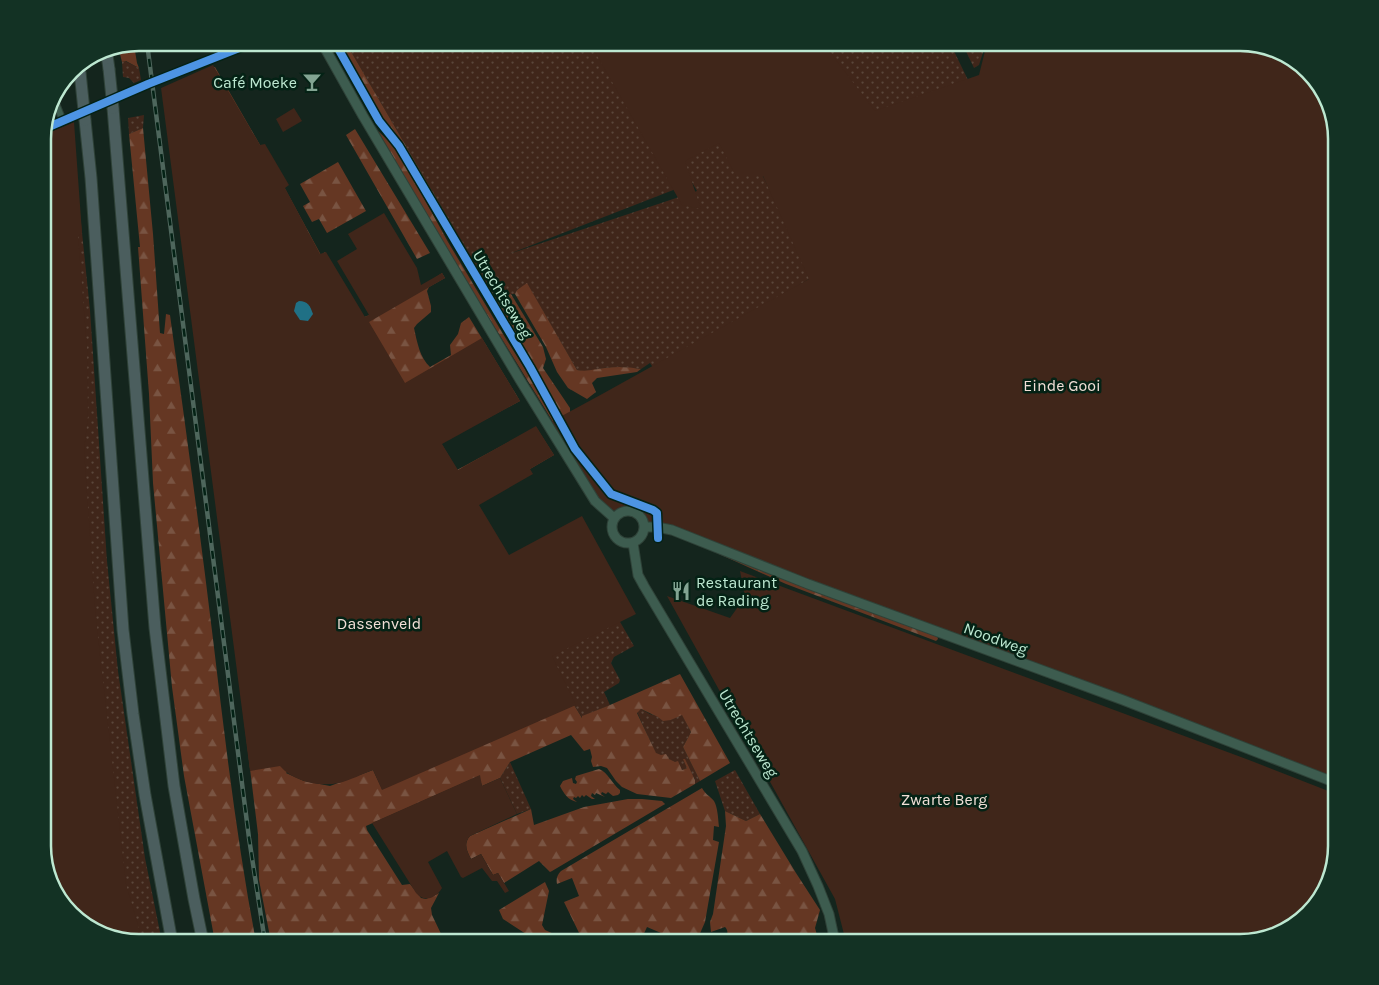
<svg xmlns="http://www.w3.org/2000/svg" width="1379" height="985" font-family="Karla,sans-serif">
<defs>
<pattern id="grass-dots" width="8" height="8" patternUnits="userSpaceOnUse" patternTransform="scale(1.25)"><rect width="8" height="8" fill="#40261a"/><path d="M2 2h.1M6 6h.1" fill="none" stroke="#5a463a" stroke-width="1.8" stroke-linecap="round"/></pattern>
<pattern id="forest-firs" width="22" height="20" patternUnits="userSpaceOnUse" patternTransform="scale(1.25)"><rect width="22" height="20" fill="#653723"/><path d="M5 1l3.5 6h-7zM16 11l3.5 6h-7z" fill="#795442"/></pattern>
</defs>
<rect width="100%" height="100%" fill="#14251d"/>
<path fill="url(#grass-dots)" d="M346,43H597L681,187L509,254L697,191L675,153L718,129L753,157L814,276L656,372L650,363L641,369L620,367L603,368L587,372L577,370L527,284L517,290L515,294H506L490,300L465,256L469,254Z
M797,43H950L969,82L859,120Z
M962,43H986L979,65L974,68Z
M125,61L139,68L141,80L134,83L129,78L123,77L122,62Z
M144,115L143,128L129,134L128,118Z
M71,126L90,310L107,561L118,671L145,858L162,942H139L118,935L45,791L43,768V547L45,541Z
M571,537L634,646L614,657L611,663L620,680L619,683L604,692L610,705L583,716V719L574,705L540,721L459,566L532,557Z
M641,709L650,714L671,720L682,714L691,732L683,747L700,781L695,784V779L687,768L682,770L669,759L656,754L637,712Z
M510,762L531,809L517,814L500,778Z
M735,770L760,814L746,821L725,811L715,781Z"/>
<path fill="url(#forest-firs)" d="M336,43H346L469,254L464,256L400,144L388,132L380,120Z
M134,45L137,63L139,68L126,61L122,62L119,50Z
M215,67L282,183L321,255L325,252L364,317L392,307L442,273L445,278L429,287L427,291L431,306V312L417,324L414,328C417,342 420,358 430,367L451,355L450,345L458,334L461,323L469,317L520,401L441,443L457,470L536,427L554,455L530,469L478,505L508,556L518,554L286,773L304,781L330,786L373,770L382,789L574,705L582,718V716L610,705L680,674L730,763L700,781L683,747L691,732L682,715L671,720L663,721L658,717L641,709L637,713L656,753L661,755L666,754L669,759L675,762L678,761L682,770L687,768L683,759H685L695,780V784L671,798L637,794L622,787L616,781L607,768L601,766L593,767L591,761L592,757L590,749L584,751L571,735L510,762L500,778L482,786L479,776L366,826L367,830L402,885L410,884L421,898L426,899L439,893L431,908L432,915L443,938H442L433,940L416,933L410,934L393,942H271L259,880L258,834L183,222L207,69Z
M143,128L153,234L160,333L164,334L166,314L170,315C185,423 200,531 213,639C225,740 237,842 256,942H215L184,776L172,687L153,483L149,394L138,247H140L129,134Z
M355,129L430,253L417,259L346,135Z
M378,131L397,149L448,242L503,334L553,414L567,440L558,430L465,279Z
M338,162L366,211L327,233L319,219L312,222L303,206L310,202L300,184Z
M527,283L577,370C588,372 594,369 605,368C617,366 629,367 641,369L637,372L597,378L592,383L596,392L587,399L568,388L557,372L546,347L515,294L517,290Z
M506,294H511L543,347L546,359L543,368L570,408V432L544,385L490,300Z
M708,549L937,636L938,639L936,641L786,584Z
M599,769C608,772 612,784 620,790V793L618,795L613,796L608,792L606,794L602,792L601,794L605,797L596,793L595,795L592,793L591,796L595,799H592L586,795L584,797L582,795L580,798L578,796L576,798L574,797L573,799L577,802C568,800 564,794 560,786L563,781L572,778L573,783L576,784L577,782L575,779L576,776Z
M702,788C705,794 710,796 714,801C718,808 718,819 719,827L714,826L713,840L719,842L705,922L698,938L687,942H682L647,927L640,942H585L583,941L564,902L579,896L572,878L557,884C556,879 557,875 561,871Z
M628,799H642L662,801L665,804L552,871L550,872L539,861L504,883L498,873L493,875L481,854L471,859C467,851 463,844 470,836L531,809L534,825L584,807Z
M725,811L746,821L760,814L796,873L820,910L815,928L819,942H724C726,937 730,932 725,927L711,932L710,922L713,914L726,826Z
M545,882L549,891L542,925L545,930L572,942H527L528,940L526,934L503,919L499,910Z"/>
<path fill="#40261a" d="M590,43H823L875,111L979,75L987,43H1240L1298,62L1326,96L1336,139V783L1040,670L589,501L547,424L604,393L809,279L763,176H736L719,143L685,161L701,209L682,205Z
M213,65L260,145L265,144L289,185L285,188L320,254L326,252L365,317L369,315L337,261L357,249L348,234L384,213L417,268L421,285L442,273L445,278L369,322L405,383L482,338L520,401L442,444L458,470L536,426L554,455L530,469L533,474L479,505L509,555L582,516L636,614L552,656L576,705L382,790L373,770C362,774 351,780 339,783C319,787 294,782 280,766L250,771L161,88Z
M294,108L302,121L283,132L276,119Z
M74,122L82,233L78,236L87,348L88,416L84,450L95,607L101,665H100L101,671H102L126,884L140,932L135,935L137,942L81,923L53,889L43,852V135Z
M740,571L1249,760L1336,794V846L1317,904L1283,932L1239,942H846L835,899L667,596L730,618L745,597Z
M480,775L482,786L500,778L517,814L470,836C463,844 467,851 471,859L481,854L493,875L498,873L509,891L505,893L497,881H492L482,868L463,878L461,877L447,851L428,862L442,888C436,898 425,903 416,893L372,823Z"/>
<path fill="#207085" d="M299,301C308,301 310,306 313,314L308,321L300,320L294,311L296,303Z"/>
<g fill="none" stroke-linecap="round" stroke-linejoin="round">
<g stroke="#2f4238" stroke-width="8">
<path id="minor" d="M53,96L63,121
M44,129L148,84L252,43"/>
</g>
<g stroke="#2f4238" stroke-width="11">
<path id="secondary" d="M322,43L363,116L520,380L595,501L614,518
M612 527a16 16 0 1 1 32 0a16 16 0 1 1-32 0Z
M644,527H657L672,530L808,584L1123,700L1336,783
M633,543L638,575L644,586L802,851L818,886L829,914L835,942"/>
</g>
<g stroke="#2f4238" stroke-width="13">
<path id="motorway" d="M107,55L109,69
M113,108L155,628L174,786L194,899L203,942
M85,120L91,178L123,630L133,714L145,795L172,942"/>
</g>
<use href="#minor" stroke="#3d5c4f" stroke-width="6"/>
<use href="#secondary" stroke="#3d5c4f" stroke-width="9"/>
<use href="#motorway" stroke="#4b5e5e" stroke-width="11"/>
<g stroke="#4e665c" stroke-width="4.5">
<path id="rail" d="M147,43L249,838L265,942"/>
</g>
<use href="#rail" stroke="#042215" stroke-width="2.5" stroke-dasharray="8" stroke-linecap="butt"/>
<g stroke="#2f4238" stroke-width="13" stroke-linecap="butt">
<path id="motorway-bridge" d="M109,69L113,108
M80,72L85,120"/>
</g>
<use href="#motorway-bridge" stroke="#4b5e5e" stroke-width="11"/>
<g stroke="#042215" stroke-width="11">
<path id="cycleway" d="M335,43L379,121L399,146L530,367L575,449L611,494L653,510L657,513L658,538
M44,129L148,84L252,43"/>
</g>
<use href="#cycleway" stroke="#4d94e3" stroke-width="8"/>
</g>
<defs>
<g id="bar-bare" transform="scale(1.5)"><path d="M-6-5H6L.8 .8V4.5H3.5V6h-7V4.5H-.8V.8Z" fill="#82a492" stroke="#042215" stroke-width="2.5" paint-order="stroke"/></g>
<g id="restaurant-bare" transform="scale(1.5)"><path d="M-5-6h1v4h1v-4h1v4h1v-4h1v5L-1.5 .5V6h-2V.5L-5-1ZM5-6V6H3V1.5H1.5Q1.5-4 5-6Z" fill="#82a492" stroke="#042215" stroke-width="2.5" paint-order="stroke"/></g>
</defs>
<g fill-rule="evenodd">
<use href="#bar-bare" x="312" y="82"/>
<use href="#restaurant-bare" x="681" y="591"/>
</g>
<g text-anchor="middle" stroke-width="5" stroke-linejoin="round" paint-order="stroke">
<g font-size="16" fill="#bde8d1" stroke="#042215" text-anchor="end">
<text x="297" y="88">Café Moeke</text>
<text x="696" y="588" text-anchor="start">Restaurant<tspan x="696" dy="18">de Rading</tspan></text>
</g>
<g font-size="16" fill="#bde8d1" stroke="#042215">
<text transform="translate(503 294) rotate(59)" y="6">Utrechtseweg</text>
<text transform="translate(996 638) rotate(20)" y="6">Noodweg</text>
<text transform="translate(749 733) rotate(59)" y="6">Utrechtseweg</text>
</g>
<g font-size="16" fill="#f2dfd7" stroke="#042215">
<text x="1062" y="391">Einde Gooi</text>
<text x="379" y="629">Dassenveld</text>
<text x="944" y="805">Zwarte Berg</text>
</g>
</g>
<path d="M0 0H1379V985H0ZM139 51H1240A88 88 0 0 1 1328 139V846A88 88 0 0 1 1240 934H139A88 88 0 0 1 51 846V139A88 88 0 0 1 139 51Z" fill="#133224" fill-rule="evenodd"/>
<path fill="none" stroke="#bde8d1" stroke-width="2.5" d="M139 51H1240A88 88 0 0 1 1328 139V846A88 88 0 0 1 1240 934H139A88 88 0 0 1 51 846V139A88 88 0 0 1 139 51Z"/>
</svg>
